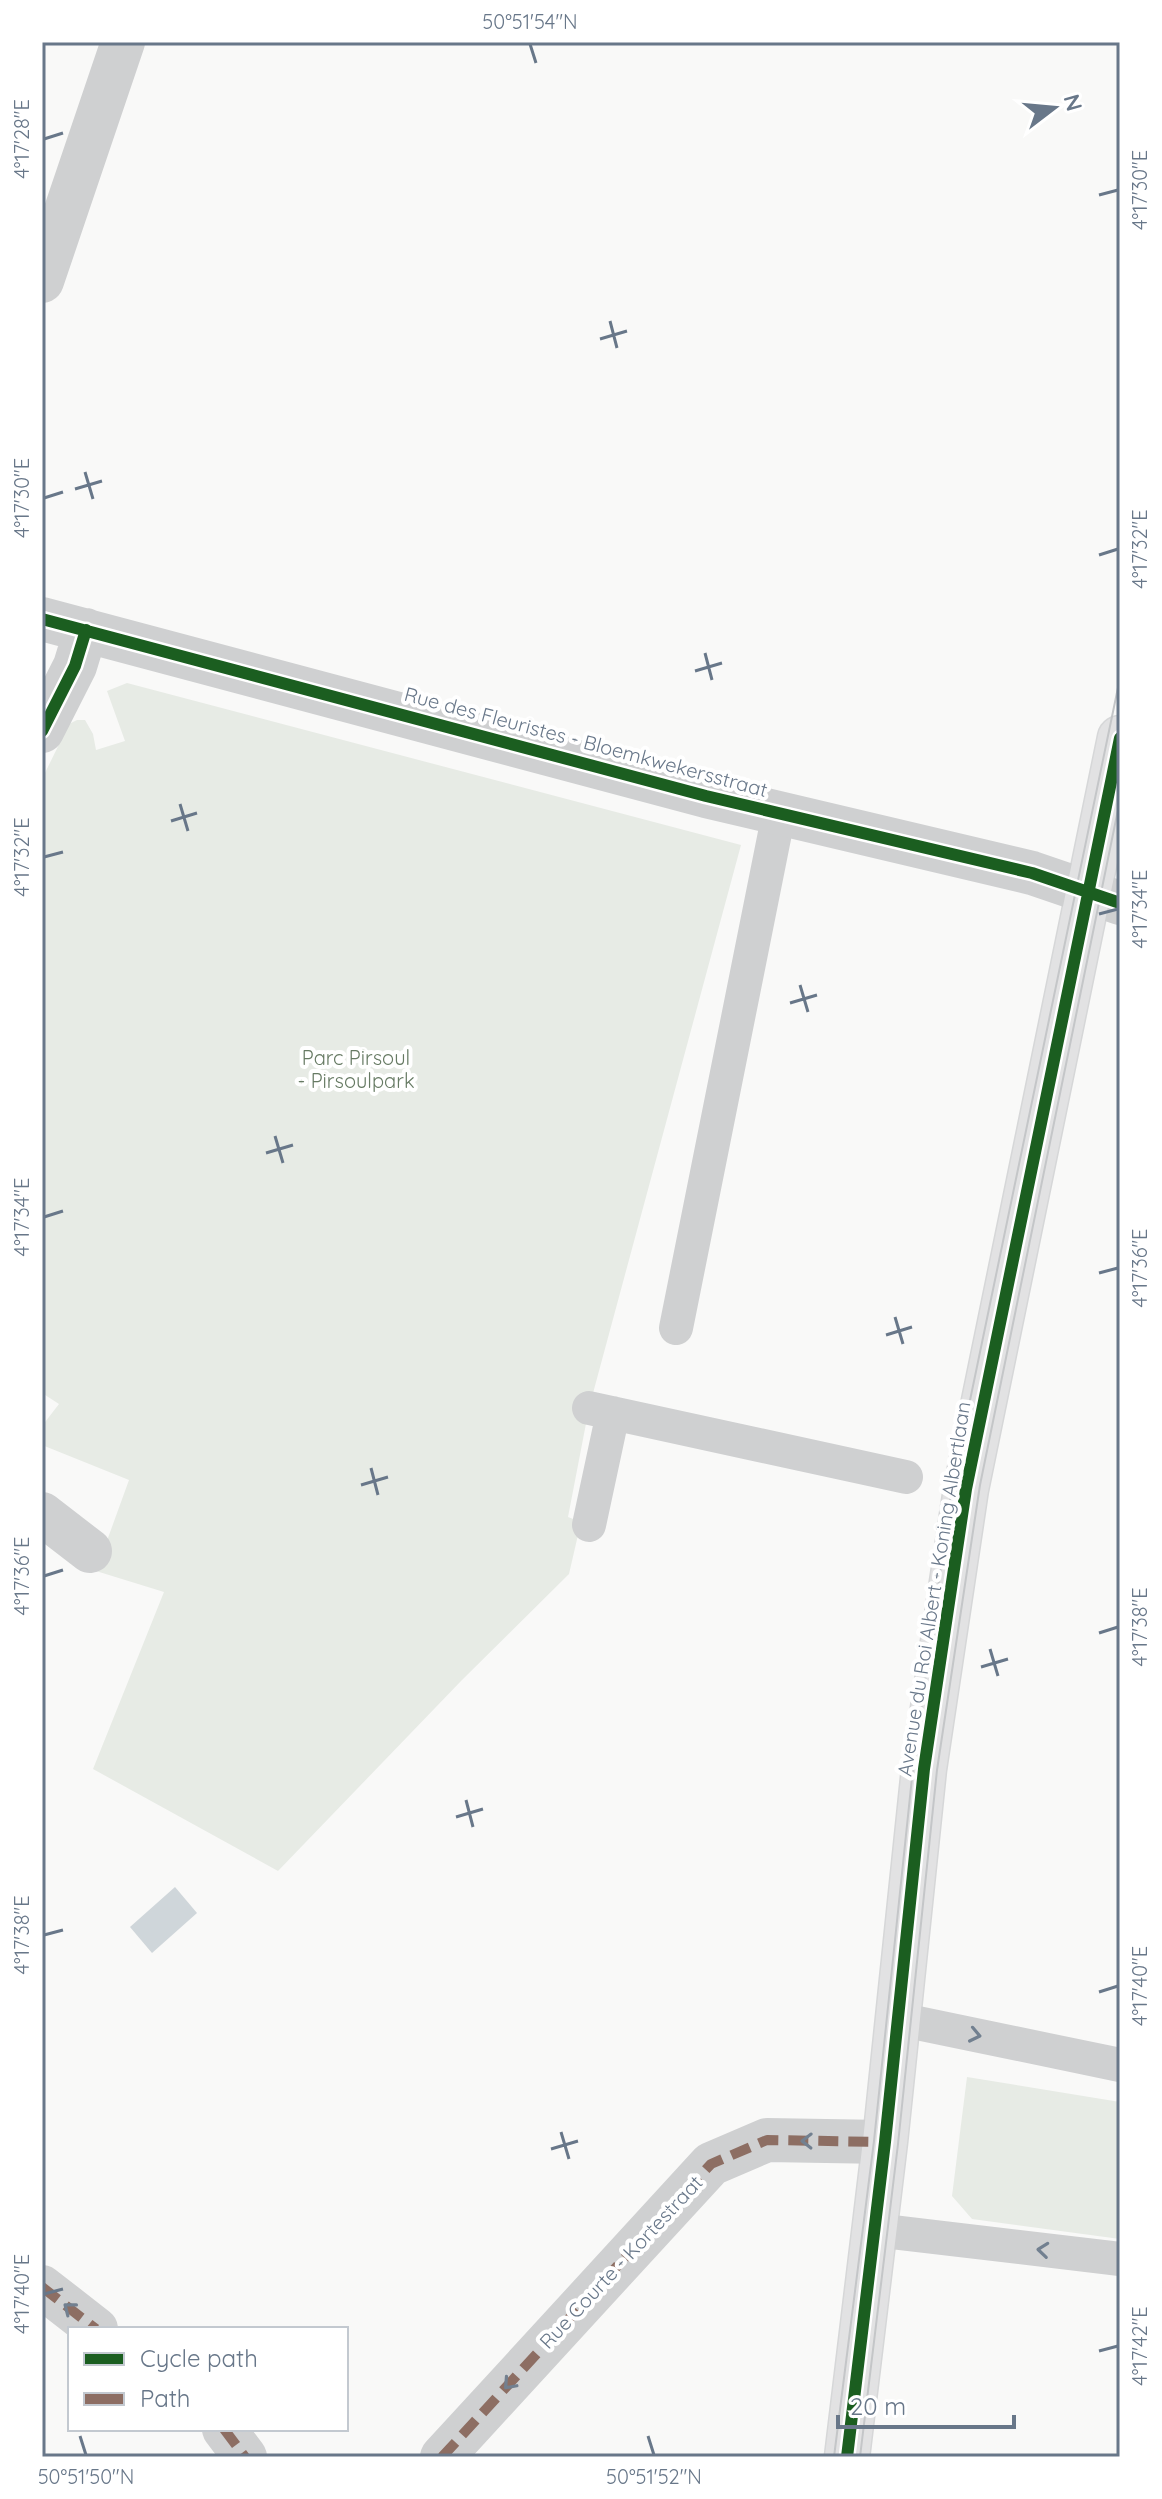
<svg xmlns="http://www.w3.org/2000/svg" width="1162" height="2499" font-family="Quicksand,sans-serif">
<rect width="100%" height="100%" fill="#f9f9f8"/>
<path fill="#e7ebe5" d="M127,683L741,845L589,1408L568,1517L581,1522L569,1574L462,1680L278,1871L93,1769L164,1592L96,1571L129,1480L42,1445V1426L59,1404L42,1393V779L69,724L77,720H85L93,734L96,750L125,741L107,691Z
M967,2077L1120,2102V2239L972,2219L952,2196Z"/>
<path fill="#cfd6da" d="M175,1887L197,1913L152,1953L130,1927Z"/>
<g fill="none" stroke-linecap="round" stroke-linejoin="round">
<g stroke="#d6d7d8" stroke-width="47">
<path id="secondary" d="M847,2457L885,2142L924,1769L966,1489L1120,738"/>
</g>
<path stroke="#cfd0d1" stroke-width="34" d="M676,1328L779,813
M589,1408L906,1477
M589,1525L613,1413
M898,2019L1120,2065
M875,2230L1120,2259"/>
<path stroke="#cfd0d1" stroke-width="44" d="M42,281L123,42
M42,619L706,796L1032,873L1120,903
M42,731L75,666L86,630
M42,1514L90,1551
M42,2287L96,2329
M224,2429L245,2457
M442,2457L711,2164L767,2140L885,2142"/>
<use href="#secondary" stroke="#e2e2e3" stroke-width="44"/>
<path stroke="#c4c6c8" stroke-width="2" d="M896,2007L909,1952
M834,2457L874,2141L913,1768L952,1487L1120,678
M860,2457L898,2144L937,1770L980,1485L1120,800"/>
<path stroke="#8d6e63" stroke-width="10" stroke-dasharray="20 10" stroke-linecap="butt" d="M42,2287L96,2329
M224,2429L245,2457
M442,2457L711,2164L767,2140L885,2142"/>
<g stroke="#fff" stroke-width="17">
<path id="cycleway" d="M42,619L706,796L1032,873L1120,903
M42,731L75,666L86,630
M847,2457L885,2142L924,1769L966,1489L1120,738"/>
</g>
<use href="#cycleway" stroke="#1b5e20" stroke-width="12"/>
</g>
<defs><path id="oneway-chevron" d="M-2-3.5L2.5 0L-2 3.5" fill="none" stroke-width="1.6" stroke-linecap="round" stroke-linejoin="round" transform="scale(2)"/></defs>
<g stroke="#728090">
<use href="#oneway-chevron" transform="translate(975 2035) rotate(12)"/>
<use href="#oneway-chevron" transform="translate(807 2141) rotate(-179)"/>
<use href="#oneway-chevron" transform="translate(1043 2250) rotate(-174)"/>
<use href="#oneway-chevron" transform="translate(69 2308) rotate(-142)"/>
<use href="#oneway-chevron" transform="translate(509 2384) rotate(132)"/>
</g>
<path fill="none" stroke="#687789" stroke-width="3" d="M530,44L536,63M44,139L63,133M1099,195L1118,190M610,321L617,348M600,339L627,331M85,472L93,499M75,489L102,481M44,498L63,492M1099,555L1118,549M705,653L712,680M695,671L722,663M180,804L188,831M171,821L197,813M44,857L63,852M1099,914L1118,909M800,985L808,1012M790,1003L817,995M275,1136L283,1163M266,1153L293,1145M44,1217L63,1211M1099,1273L1118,1268M895,1317L903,1344M886,1335L912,1327M371,1468L378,1495M361,1485L388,1477M44,1576L63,1570M1099,1633L1118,1627M990,1649L998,1676M981,1667L1008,1659M466,1800L473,1827M456,1817L483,1809M44,1935L63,1930M1099,1992L1118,1986M561,2132L569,2159M551,2149L578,2141M44,2294L63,2289M1099,2351L1118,2346M80,2436L86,2455M648,2436L654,2455"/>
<g text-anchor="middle" stroke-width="8" stroke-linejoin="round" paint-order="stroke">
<g font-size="20" fill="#687789" stroke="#fff">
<text transform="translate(586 742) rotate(15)" y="7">Rue des Fleuristes - Bloemkwekersstraat</text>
<text transform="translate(934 1589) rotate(-81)" y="7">Avenue du Roi Albert - Koning Albertlaan</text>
<text transform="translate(621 2262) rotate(-47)" y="7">Rue Courte - Kortestraat</text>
</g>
<g font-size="20" fill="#667a63" stroke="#fff">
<text x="356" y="1065">Parc Pirsoul<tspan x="356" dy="23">- Pirsoulpark</tspan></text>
</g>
</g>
<rect width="1162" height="2499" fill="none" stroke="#ffffff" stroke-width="88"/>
<rect x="68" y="2327" width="280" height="104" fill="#ffffff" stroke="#c3c9d0" stroke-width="2"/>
<rect x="84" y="2353" width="40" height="12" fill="#1b5e20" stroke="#c3c9d0" stroke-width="2"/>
<text x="140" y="2367" font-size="24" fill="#687789">Cycle path</text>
<rect x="84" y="2393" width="40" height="12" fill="#8d6e63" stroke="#c3c9d0" stroke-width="2"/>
<text x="140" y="2407" font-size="24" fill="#687789">Path</text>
<g transform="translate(1054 108) rotate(74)" stroke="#ffffff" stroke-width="6" paint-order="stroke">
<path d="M0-6L14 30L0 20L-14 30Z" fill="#687789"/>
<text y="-12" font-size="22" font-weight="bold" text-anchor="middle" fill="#687789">N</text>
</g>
<path d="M838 2415v12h176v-12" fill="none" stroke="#687789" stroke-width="4"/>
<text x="850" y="2415" font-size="24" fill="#687789" stroke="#ffffff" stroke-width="6" paint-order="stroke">20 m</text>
<rect x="44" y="44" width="1074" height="2411" fill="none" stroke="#687789" stroke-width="3"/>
<g font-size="20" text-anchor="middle" fill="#687789">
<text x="530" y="29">50°51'54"N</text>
<text transform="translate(22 139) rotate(-90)" y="7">4°17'28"E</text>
<text transform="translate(1140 190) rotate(-90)" y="7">4°17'30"E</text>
<text transform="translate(22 498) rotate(-90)" y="7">4°17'30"E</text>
<text transform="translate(1140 549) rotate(-90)" y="7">4°17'32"E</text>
<text transform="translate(22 857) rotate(-90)" y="7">4°17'32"E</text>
<text transform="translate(1140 909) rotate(-90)" y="7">4°17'34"E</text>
<text transform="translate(22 1217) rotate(-90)" y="7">4°17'34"E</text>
<text transform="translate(1140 1268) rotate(-90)" y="7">4°17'36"E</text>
<text transform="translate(22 1576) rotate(-90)" y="7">4°17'36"E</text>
<text transform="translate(1140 1627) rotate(-90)" y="7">4°17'38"E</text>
<text transform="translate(22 1935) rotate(-90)" y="7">4°17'38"E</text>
<text transform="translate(1140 1986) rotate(-90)" y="7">4°17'40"E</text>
<text transform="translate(22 2294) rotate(-90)" y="7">4°17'40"E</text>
<text transform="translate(1140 2346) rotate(-90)" y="7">4°17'42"E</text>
<text x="86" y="2484">50°51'50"N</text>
<text x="654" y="2484">50°51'52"N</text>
</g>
</svg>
